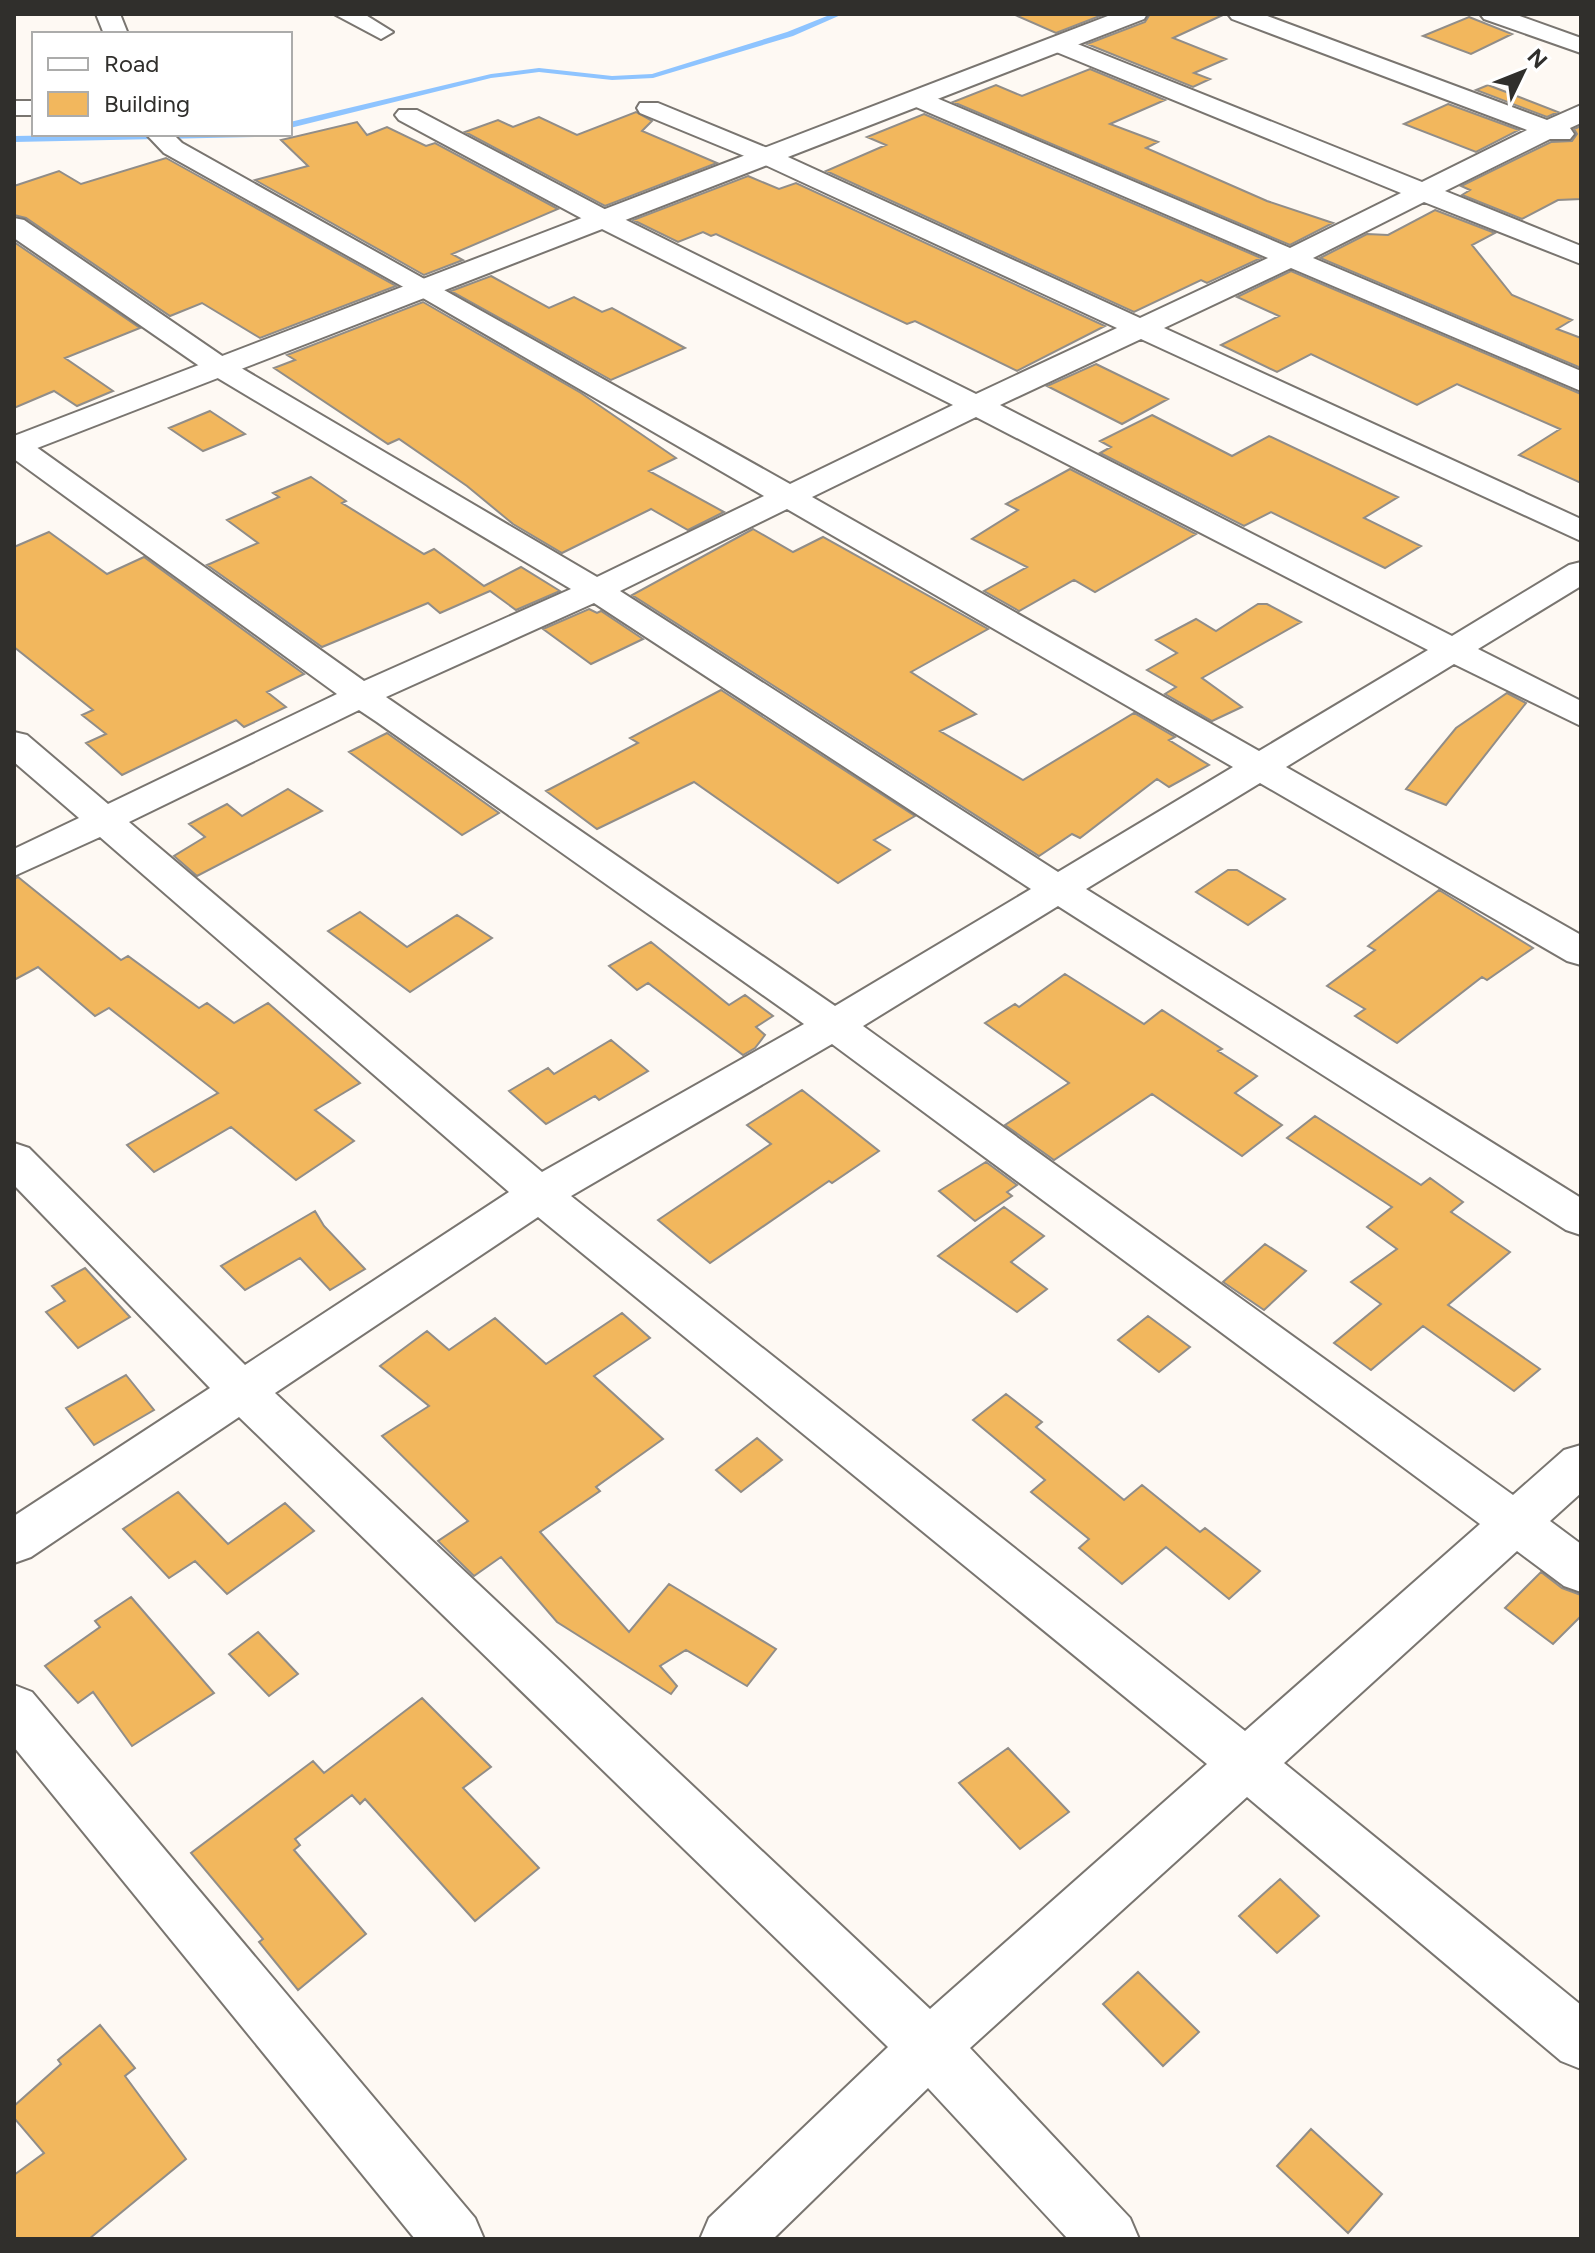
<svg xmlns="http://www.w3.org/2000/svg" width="1595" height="2253" font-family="Figtree,sans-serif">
<rect width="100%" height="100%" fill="#fef9f3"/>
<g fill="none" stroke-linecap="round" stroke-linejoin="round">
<path fill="#8ec4ff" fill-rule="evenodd" d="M832,14H843L793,36L653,78L612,80L539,72L491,78L290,128V122L491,74L539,68L612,76L652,74L787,32Z
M133,134H259L255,137L14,142V136Z"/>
</g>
<path fill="#f2b75d" stroke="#918d88" stroke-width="2" d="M1013,14H1105L1056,33Z
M1150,14H1225L1173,38L1226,59L1194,73L1210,79L1193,87L1087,44L1145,22Z
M1469,17L1512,34L1471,54L1423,36Z
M1090,69L1165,100L1110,124L1158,142L1146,148L1267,201L1333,223L1290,245L953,102L996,85L1022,96Z
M1488,85L1558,112L1547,117L1476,90Z
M1448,104L1519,130L1476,152L1404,124Z
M636,112L652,121L642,131L717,163L605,206L465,132L498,120L513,127L539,117L577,135Z
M924,114L1261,258L1207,283L1201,280L1134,312L826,171L886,145L867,137Z
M357,122L367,135L387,127L426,146L435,143L558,209L452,254L463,260L424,275L255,180L308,166L281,140Z
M1581,126V199L1558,200L1522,219L1462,195L1470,190L1461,186L1551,142L1572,141L1577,134L1574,129Z
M166,158L222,189L396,286L260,338L202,303L170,316L26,218L14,215V186L59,171L81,184Z
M748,176L779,189L796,183L1105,326L1017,371L915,321L907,324L716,234L711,236L703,232L678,242L633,220Z
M1435,210L1495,233L1472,245L1512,295L1572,320L1557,329L1581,338V368L1320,258L1367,234L1388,235Z
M14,242L140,328L65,358L113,391L77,406L54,391L14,408Z
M1291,271L1581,394V483L1519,455L1560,429L1457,384L1417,405L1311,354L1277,372L1221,345L1279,316L1237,297Z
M491,276L549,308L574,297L602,312L612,308L685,348L611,380L451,291Z
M423,302L581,393L676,458L649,471L724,512L688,530L651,509L562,553L513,524L467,486L399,439L388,444L274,368L295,360L287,355Z
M1096,364L1168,399L1122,424L1047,386Z
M210,411L245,434L203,451L169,428Z
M1152,415L1232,456L1269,436L1398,497L1364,518L1421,546L1385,568L1271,512L1244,526L1100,453L1111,447L1100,441Z
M1070,469L1196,534L1095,592L1074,580L1019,611L984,591L1027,567L972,539L1018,510L1006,504Z
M311,477L346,501L342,503L424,554L434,549L484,586L521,567L560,591L516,610L490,591L440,613L428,603L322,647L207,565L258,543L227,520L279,497L273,493Z
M753,529L793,552L823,537L988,629L911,672L976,714L940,731L1023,780L1134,713L1175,737L1169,740L1209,765L1169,787L1157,779L1080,838L1072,834L1039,856L632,595Z
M49,532L107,574L144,557L304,674L267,692L286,707L244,727L236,720L122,775L86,743L106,734L82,715L93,710L14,647V547Z
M1258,604H1267L1301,622L1202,678L1242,707L1212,721L1165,694L1176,687L1147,670L1177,653L1156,640L1196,619L1216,631Z
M589,609L597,613L601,611L643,639L591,664L543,629Z
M721,690L915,816L874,840L890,850L838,883L694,782L597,829L546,791L638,743L630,738Z
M1507,693L1526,703L1446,805L1406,789L1456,728Z
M387,733L467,790L499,813L462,835L349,752Z
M288,789L322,811L197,876L174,856L205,837L189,824L227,804L242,816Z
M1228,870H1237L1285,899L1248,925L1196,892Z
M18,877L121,960L128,956L199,1008L207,1003L234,1023L268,1003L360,1083L315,1110L354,1141L296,1180L231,1127L154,1172L127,1145L218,1093L109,1008L95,1016L38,967L14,980V879Z
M1439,890L1533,948L1487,980L1482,977L1397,1043L1355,1016L1365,1009L1327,986L1375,950L1368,946Z
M360,912L407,947L457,915L492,938L410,992L328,931Z
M651,942L729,1005L745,995L773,1016L756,1027L765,1035L755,1048L743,1055L648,983L637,990L609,966Z
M1065,974L1144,1024L1162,1010L1222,1049L1218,1051L1257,1076L1235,1093L1282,1125L1242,1156L1152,1094L1054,1160L1005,1125L1069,1083L985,1023L1015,1004L1019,1007Z
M611,1040L648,1071L599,1100L595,1096L546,1124L509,1091L548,1068L554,1074Z
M802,1090L879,1151L832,1183L829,1181L710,1263L658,1220L771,1144L747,1125Z
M1315,1116L1421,1185L1430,1178L1463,1202L1451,1212L1510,1252L1448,1305L1540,1369L1514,1391L1423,1326L1371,1370L1334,1343L1381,1304L1351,1282L1397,1249L1367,1227L1392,1207L1287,1138Z
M986,1162L1017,1185L1007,1192L1012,1196L975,1221L939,1191Z
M1004,1207L1044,1236L1011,1262L1047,1289L1017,1312L938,1256Z
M315,1211L324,1226L365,1269L330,1290L300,1258L245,1290L221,1266Z
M1265,1244L1306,1271L1264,1310L1223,1282Z
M85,1268L130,1317L78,1348L46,1312L65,1301L52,1286Z
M622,1313L650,1338L594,1376L663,1439L596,1487L600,1491L540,1532L629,1632L669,1584L776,1649L747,1686L686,1650L660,1666L677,1686L671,1694L557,1622L501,1557L474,1576L438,1541L468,1521L382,1436L429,1406L380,1366L427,1331L449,1350L495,1318L546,1364Z
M1148,1316L1190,1347L1159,1372L1118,1340Z
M126,1375L154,1410L94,1445L66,1408Z
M1006,1394L1042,1422L1036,1427L1124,1500L1142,1485L1200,1532L1205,1528L1260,1571L1229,1599L1166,1547L1122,1584L1079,1548L1089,1539L1031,1492L1045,1480L973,1420Z
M757,1438L782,1460L741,1492L716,1470Z
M178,1492L228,1544L285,1503L314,1531L227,1594L195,1561L169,1578L123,1529Z
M1541,1572L1562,1588L1581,1595V1616L1553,1644L1505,1608Z
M131,1597L214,1693L132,1746L93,1692L78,1703L45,1666L100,1627L95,1621Z
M258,1632L298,1674L269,1696L229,1654Z
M422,1698L491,1767L463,1788L539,1868L475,1921L365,1799L360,1804L352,1795L295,1839L300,1845L294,1850L366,1934L298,1990L259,1942L263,1939L191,1853L313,1761L324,1773Z
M1008,1748L1069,1812L1020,1849L959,1783Z
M1280,1879L1319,1916L1277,1953L1239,1916Z
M1138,1972L1199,2032L1163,2066L1103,2004Z
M100,2025L135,2068L125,2076L186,2159L89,2239H14V2175L44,2153L14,2118V2106L61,2064L58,2060Z
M1311,2129L1382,2194L1348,2233L1277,2166Z"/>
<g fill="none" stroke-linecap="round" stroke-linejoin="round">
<g stroke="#797570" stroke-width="4">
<path id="minor" d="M96,14H120L128,34H104Z
M334,14H364L393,32L381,39Z
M1228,14H1262L1547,120L1581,105V123L1570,128L1574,134L1570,139H1550L1445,191L1581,246V264L1424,202L1313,258L1581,371V391L1291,268L1164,328L1581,519V541L1141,339L1000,405L1452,636L1569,565L1581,562V586L1478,649L1581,701V726L1454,664L1286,767L1581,935V965L1567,961L1260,783L1086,889L1581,1198V1235L1566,1230L1058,906L863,1026L1513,1495L1564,1450L1581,1445V1493L1550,1521L1581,1544V1592L1564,1586L1517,1551L1284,1763L1581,2005V2069L1561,2061L1247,1797L970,2048L1130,2218L1139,2239H1068L928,2088L773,2239H700L709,2218L888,2047L239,1417L31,1557L14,1563V1516L210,1388L14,1185V1143L29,1148L245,1365L509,1192L100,837L14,876V849L79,818L14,762V732L27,735L108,804L337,694L14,459V436L25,439L364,681L571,589L211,374L14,238V218L24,220L231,362L597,577L764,496L416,294L164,153L146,134H173L182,143L790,484L953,405L594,225L399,120L395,115L399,110H417L612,213L976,394L1117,328L759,162L640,113L637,108L640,103H658L777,152L1140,318L1268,258L909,104L906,99L909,94H927L1290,248L1401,193L1049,49L1045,44L1049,39H1065L1422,182L1527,130L1232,19ZM976,417L1428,650L1259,751L812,497ZM787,509L1233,767L1058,872L620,591ZM594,603L1031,889L835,1006L386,697ZM359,710L377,722L804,1024L542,1172L129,822ZM832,1044L1480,1524L1245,1731L571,1196ZM538,1217L1207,1764L930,2009L275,1393Z
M1480,14H1514L1581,38V53L1484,19Z
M14,101H34V115H14Z
M14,1685L32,1692L475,2218L484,2239H415L14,1747Z"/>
</g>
<g stroke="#797570" stroke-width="4">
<path id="tertiary" d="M1113,14H1147L1144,19L14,457V436Z"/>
</g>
<use href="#minor" fill="#fff" fill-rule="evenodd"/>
<use href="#tertiary" fill="#fff" fill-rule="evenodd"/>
</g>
<rect width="1595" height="2253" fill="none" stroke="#302f2c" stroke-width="32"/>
<rect x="32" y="32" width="260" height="104" fill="#ffffff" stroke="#acacab" stroke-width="2"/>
<rect x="48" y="58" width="40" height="12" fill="#ffffff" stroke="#acacab" stroke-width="2"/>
<text x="104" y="72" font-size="24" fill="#302f2c">Road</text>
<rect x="48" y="92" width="40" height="24" fill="#f2b75d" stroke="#acacab" stroke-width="2"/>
<text x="104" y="112" font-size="24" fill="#302f2c">Building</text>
<g transform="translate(1523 72) rotate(47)" stroke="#ffffff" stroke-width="6" paint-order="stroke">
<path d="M0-6L14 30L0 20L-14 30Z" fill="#302f2c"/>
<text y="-12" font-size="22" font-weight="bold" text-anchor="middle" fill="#302f2c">N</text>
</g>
</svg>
